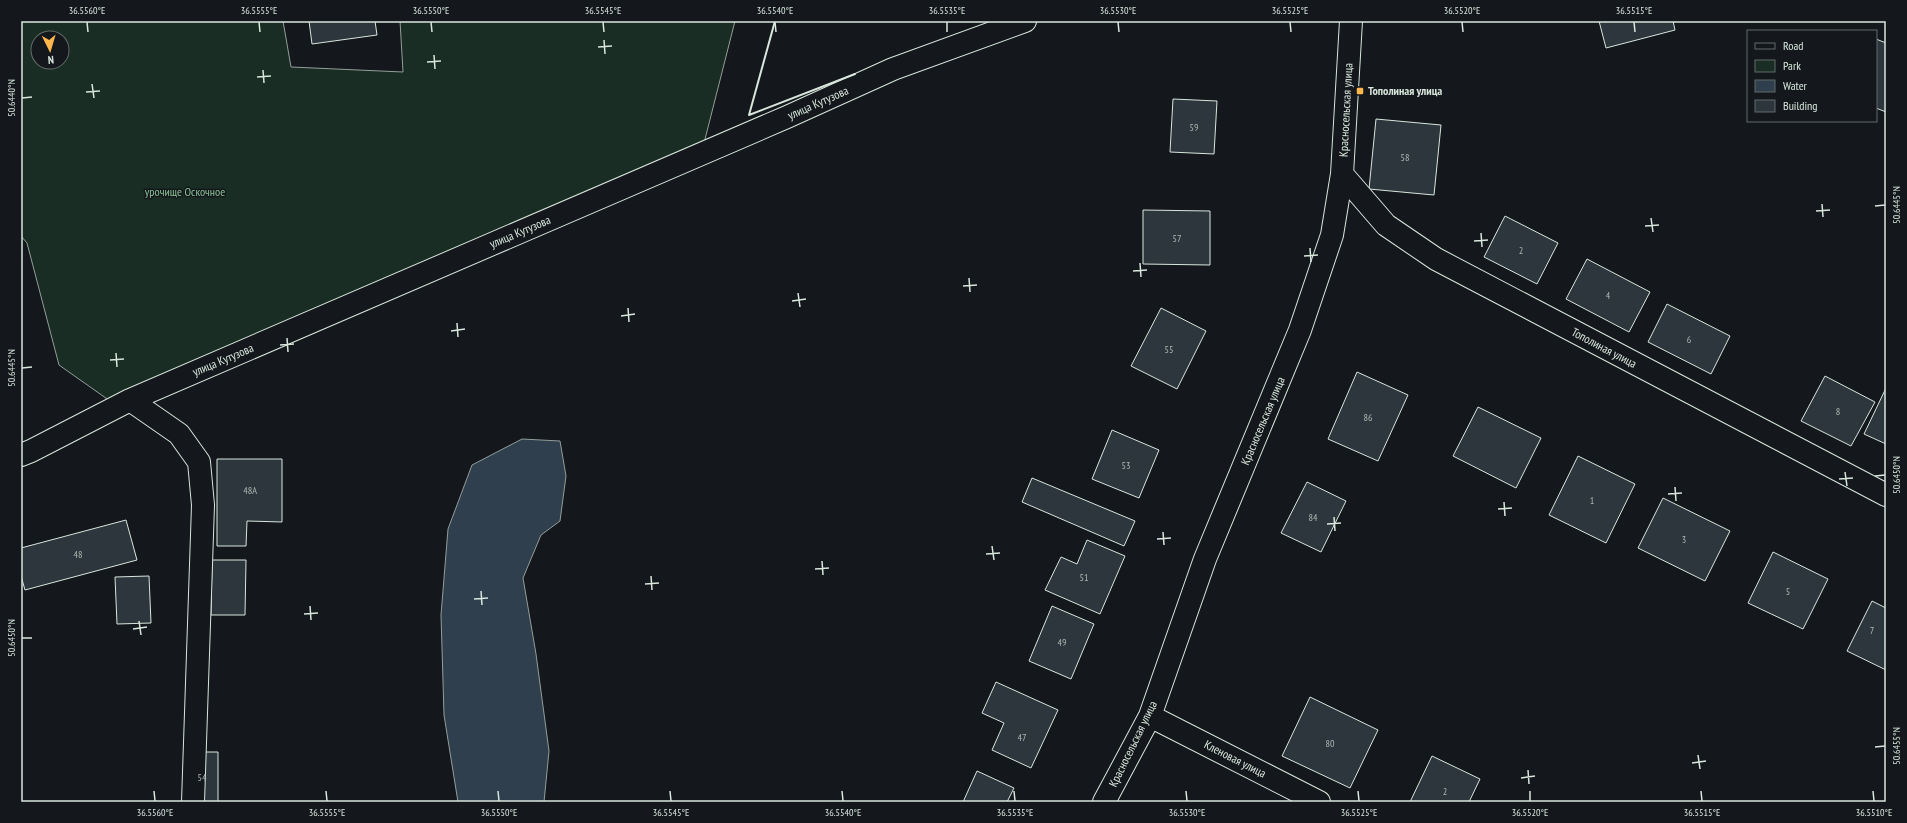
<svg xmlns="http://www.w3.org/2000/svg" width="1907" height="823" font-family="'PT Sans Narrow',sans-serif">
<rect width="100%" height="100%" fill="#14181c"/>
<path fill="#1a2d24" stroke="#939e99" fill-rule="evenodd" d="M21,21H283L291,67L403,72L400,21H735L702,151L110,401L59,365L27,243L21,236ZM38,38H62V62H38Z"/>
<path fill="#2f3f4d" stroke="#939e99" d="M522,439L560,441L566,476L560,521L541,535L523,578L536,654L549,751L544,802H458L444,715L441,615L448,529L472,465Z"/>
<path fill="#2c363c" stroke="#d8e6dc" d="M309,21H375L377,35L312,44Z
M1599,21H1673L1675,30L1606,48Z
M1876,39L1886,43V112L1876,108Z
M1173,99L1217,101L1214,154L1170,152Z
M1376,119L1441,125L1434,195L1369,189Z
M1143,210L1210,211V265L1143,264Z
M1505,216L1558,243L1537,284L1484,257Z
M1587,259L1650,292L1629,332L1566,299Z
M1667,304L1730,336L1711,374L1648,342Z
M1161,308L1206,331L1177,389L1131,366Z
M1357,372L1408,395L1378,461L1328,439Z
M1825,376L1875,402L1851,446L1801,421Z
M1886,388V444L1864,434Z
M1478,407L1541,438L1516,488L1453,456Z
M1112,430L1159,450L1139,498L1092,479Z
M1578,456L1635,484L1606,543L1549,515Z
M217,459H282V522L247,521L246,546H217Z
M1032,478L1135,521L1124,546L1022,502Z
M1307,482L1346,501L1321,552L1281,533Z
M1663,498L1730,531L1705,581L1638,548Z
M126,520L137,560L25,590L21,576V548Z
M1087,540L1125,556L1100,614L1045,590L1061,557L1077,564Z
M1773,552L1828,579L1803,629L1748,603Z
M212,560H246L245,615H211Z
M149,576L151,623L117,624L115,577Z
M1872,601L1886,608V670L1847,651Z
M1052,606L1094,624L1071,679L1029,661Z
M996,682L1058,710L1031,768L992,750L1004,723L982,713Z
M1310,697L1378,730L1350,788L1282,756Z
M186,752H218V802H187Z
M1432,756L1480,779L1469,802H1410Z
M977,771L1014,788L1007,802H963Z"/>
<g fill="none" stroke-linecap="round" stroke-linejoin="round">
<g stroke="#d8e6dc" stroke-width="24">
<path id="minor" d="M1342,174L1386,225L1436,259L1886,495
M130,400L179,434L199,462L203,505L193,802
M21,455L31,451L130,400L787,117L893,69L1025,21
M1150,716L1319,802
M1104,802L1150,716L1205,559L1300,330L1332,235L1342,174L1351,21"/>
</g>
<use href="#minor" stroke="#14181c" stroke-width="22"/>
<path stroke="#d8e6dc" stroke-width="2" d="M775,21L749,115L855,74"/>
</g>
<path fill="none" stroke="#d8e6dc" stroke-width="1.5" d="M87,22L88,32M259,22L260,32M431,22L432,32M603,22L604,32M775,22L776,32M947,22V32M1118,22L1119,32M1290,22L1291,32M1462,22L1463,32M1634,22L1635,32M604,40L605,54M598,47L612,46M434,55L435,69M427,62L441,61M263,70L264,83M257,77L271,76M92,84L94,98M86,92L100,91M22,98L32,97M1822,204L1823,217M1875,206L1885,205M1816,211L1830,210M1651,218L1653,232M1645,226L1659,225M1481,233L1482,247M1474,241L1488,240M1310,248L1311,262M1304,256L1318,255M1140,263L1141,277M1133,271L1147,270M969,278L970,292M963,286L977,285M798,293L800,307M792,301L806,299M628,308L629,322M621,316L635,314M457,323L458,337M451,331L465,329M287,338L288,352M280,345L294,344M116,353L117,367M110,360L124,359M22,368L32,367M1845,472L1847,486M1875,476L1885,475M1839,479L1853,478M1675,487L1676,501M1668,494L1682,493M1504,502L1505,516M1498,509L1512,508M1334,517L1335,531M1327,524L1341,523M1163,532L1164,545M1157,539L1171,538M992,546L994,560M986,554L1000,553M822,561L823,575M815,569L829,568M651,576L652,590M645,584L659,583M481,591L482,605M474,599L488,598M310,606L311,620M304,614L318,613M139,621L141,635M133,629L147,627M22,638H32M1875,747L1885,746M1698,755L1700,769M1692,763L1706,761M1528,770L1529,784M1521,778L1535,776M154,791L155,801M326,791L327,801M498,791L499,801M670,791L671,801M842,791L843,801M1014,791L1015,801M1186,791L1187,801M1358,791L1359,801M1530,791V801M1701,791L1702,801M1873,791L1874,801"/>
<rect fill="#ffb74d" stroke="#14181c" stroke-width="1.5" x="1356" y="87" width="8" height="8" rx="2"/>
<g text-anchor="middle" stroke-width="3" stroke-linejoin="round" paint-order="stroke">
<g font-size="10" fill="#adbab4">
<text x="1194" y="131">59</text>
<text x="1405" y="161">58</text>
<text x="1177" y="242">57</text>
<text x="1521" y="254">2</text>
<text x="1608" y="299">4</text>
<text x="1689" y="343">6</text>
<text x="1169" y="353">55</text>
<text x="1838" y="415">8</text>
<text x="1368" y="421">86</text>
<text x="1126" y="469">53</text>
<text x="250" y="494">48А</text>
<text x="1592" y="504">1</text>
<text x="1313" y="521">84</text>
<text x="1684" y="543">3</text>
<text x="78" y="558">48</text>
<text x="1084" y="581">51</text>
<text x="1788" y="595">5</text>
<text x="1872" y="634">7</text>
<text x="1062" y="646">49</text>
<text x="1022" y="741">47</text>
<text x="1330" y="747">80</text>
<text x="202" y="781">54</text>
<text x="1445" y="795">2</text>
</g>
<g font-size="12" font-weight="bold" fill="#d8e6dc" stroke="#14181c" text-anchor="start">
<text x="1368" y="95">Тополиная улица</text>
</g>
<g font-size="12" fill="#d8e6dc" stroke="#14181c">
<text transform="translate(818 103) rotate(-24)" y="4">улица Кутузова</text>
<text transform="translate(1346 110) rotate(-87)" y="4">Красносельская улица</text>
<text transform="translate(520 232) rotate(-23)" y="4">улица Кутузова</text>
<text transform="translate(1604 348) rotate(28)" y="4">Тополиная улица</text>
<text transform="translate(223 360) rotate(-23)" y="4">улица Кутузова</text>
<text transform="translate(1263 421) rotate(-67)" y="4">Красносельская улица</text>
<text transform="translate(1133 744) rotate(-64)" y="4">Красносельская улица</text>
<text transform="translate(1235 759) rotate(27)" y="4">Кленовая улица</text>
</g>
<g font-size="12" fill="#8ac095" stroke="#14181c">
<text x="185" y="196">урочище Оскочное</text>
</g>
</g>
<rect width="1907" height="823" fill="none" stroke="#14181c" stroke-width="44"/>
<rect x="1747" y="30" width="130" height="92" fill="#14181c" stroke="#626a69"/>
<rect x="1755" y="43" width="20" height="6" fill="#14181c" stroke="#626a69"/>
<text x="1783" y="50" font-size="12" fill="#d8e6dc">Road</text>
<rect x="1755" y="60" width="20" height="12" fill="#1a2d24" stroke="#626a69"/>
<text x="1783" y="70" font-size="12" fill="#d8e6dc">Park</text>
<rect x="1755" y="80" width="20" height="12" fill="#2f3f4d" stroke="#626a69"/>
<text x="1783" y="90" font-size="12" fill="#d8e6dc">Water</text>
<rect x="1755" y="100" width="20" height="12" fill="#2c363c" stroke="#626a69"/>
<text x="1783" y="110" font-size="12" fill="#d8e6dc">Building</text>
<g transform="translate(50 50) rotate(175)"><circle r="19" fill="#14181c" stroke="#626a69"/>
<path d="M0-3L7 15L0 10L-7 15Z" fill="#ffb74d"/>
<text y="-6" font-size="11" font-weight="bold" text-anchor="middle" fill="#d8e6dc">N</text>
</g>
<rect x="22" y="22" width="1863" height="779" fill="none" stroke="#d8e6dc" stroke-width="1.5"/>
<g font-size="10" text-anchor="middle" fill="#d8e6dc">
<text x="87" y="14">36.5560°E</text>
<text x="259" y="14">36.5555°E</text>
<text x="431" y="14">36.5550°E</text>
<text x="603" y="14">36.5545°E</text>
<text x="775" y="14">36.5540°E</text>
<text x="947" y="14">36.5535°E</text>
<text x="1118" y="14">36.5530°E</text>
<text x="1290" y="14">36.5525°E</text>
<text x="1462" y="14">36.5520°E</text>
<text x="1634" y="14">36.5515°E</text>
<text transform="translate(11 98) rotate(-90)" y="4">50.6440°N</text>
<text transform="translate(1896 205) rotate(-90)" y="4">50.6445°N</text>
<text transform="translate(11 368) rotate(-90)" y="4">50.6445°N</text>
<text transform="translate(1896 475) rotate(-90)" y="4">50.6450°N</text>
<text transform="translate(11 638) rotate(-90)" y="4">50.6450°N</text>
<text transform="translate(1896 746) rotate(-90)" y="4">50.6455°N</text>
<text x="155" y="816">36.5560°E</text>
<text x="327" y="816">36.5555°E</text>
<text x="499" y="816">36.5550°E</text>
<text x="671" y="816">36.5545°E</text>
<text x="843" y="816">36.5540°E</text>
<text x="1015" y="816">36.5535°E</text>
<text x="1187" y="816">36.5530°E</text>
<text x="1359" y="816">36.5525°E</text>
<text x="1530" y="816">36.5520°E</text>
<text x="1702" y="816">36.5515°E</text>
<text x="1874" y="816">36.5510°E</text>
</g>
</svg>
